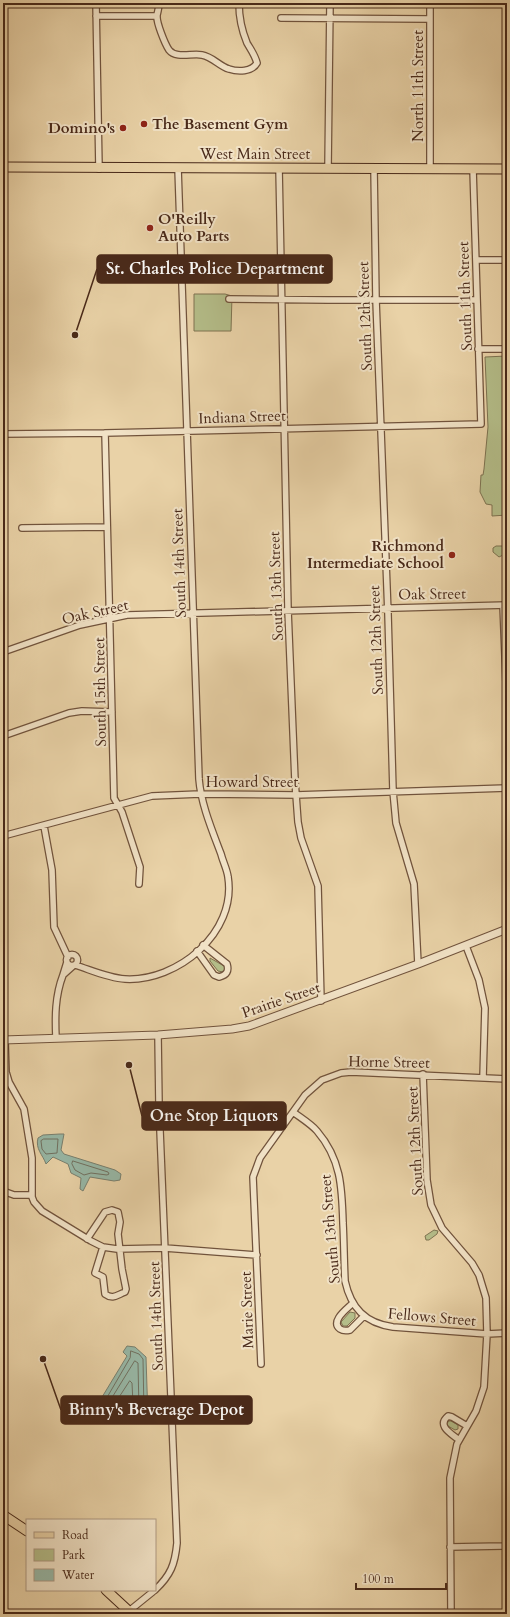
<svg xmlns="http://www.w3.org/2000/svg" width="510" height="1617" font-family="Cardo,serif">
<rect width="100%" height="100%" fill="#e9d2a7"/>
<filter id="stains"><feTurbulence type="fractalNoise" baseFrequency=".005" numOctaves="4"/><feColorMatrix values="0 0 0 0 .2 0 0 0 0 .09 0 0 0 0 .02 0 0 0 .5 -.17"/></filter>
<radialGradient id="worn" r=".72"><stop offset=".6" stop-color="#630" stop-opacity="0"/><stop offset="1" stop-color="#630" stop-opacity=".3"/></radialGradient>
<path fill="#b4bd89" stroke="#7e7351" d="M194,294H225L232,296L231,331H194Z
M507,356V515L492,516V505L486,504L480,492L481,475H483L484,469L488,427L485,357Z
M496,546H507V553L499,557L493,552V548Z
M210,958L224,966L225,969L223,972L218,971L210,961Z
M434,1230L438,1231L437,1234L429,1240H426L425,1236Z
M350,1312L355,1313V1318L347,1326H343L341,1322Z
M448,1421H451L458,1425V1429L455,1430L448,1426L446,1423Z"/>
<path fill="#97b8a7" stroke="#787f6e" d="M60,1134H64L61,1150L64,1154L115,1170L121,1174L120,1180L114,1181L90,1177L83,1191L80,1189L81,1178L71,1173L68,1164L53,1157L46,1164C43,1155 35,1149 38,1138L43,1135Z
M127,1346L135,1347L146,1357L148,1419C130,1422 110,1420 96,1407L127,1356L123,1352Z"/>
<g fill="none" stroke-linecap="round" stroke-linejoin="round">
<path stroke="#707060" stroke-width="1" d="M44,1139H58L57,1153L46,1154L42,1149L41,1141Z
M73,1161L108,1172L109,1174L107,1175L91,1173L84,1175L75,1170L72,1164Z
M131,1351L139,1354L143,1359L144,1414C136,1421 109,1413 102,1406L130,1358Z
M135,1361L138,1363L139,1411H128L110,1406L109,1403Z
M130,1381L132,1383L133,1404L131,1406L121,1403L117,1401Z"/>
<g stroke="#71533c" stroke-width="8">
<path id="minor" d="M96,3L99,169
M159,3C159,7 158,11 157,15C156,22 165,44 169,50C176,59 192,53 202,55C213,57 219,66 229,69C238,72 252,72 257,63C255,55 251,50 247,43C242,31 239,16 239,3
M96,16H157
M281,18L429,19
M279,168L288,610L295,781L298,822L301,838L318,886L321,1001
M328,168L330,3
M374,168L376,300L388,614L393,791L396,823L414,884L418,964
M430,169V3
M476,260H507
M229,299L328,300H477
M478,349H507
M105,433L114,798L122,812L140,867L139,884
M3,434L105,433L481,424L473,169
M22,528L107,527
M503,605L507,707
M3,652L80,625L127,615L507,605
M3,736L69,713L82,711L112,712
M44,826L52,870L54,927L68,957
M3,836L152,796L200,794L296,795L507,788
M466,946L479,980L485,1008L483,1078
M197,951L214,975L219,977C227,975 229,971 227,964L203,945
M66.5 960a5.5 5.5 0 1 1 11 0a5.5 5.5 0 1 1-11 0Z
M67,962L63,975L73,966
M75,965C91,970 108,978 125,979C177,982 237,933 228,877C227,869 223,862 221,854C212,830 201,804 199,779C191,575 186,372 178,168
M56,1038C55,1017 55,996 63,975
M5,1040L6,1072L9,1082L24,1109L32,1158V1197L34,1202L42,1211L91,1241L103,1247L117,1249L165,1248L257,1255
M423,1074L427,1180L431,1205L442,1228L472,1263L479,1275L486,1298L487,1334L484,1387L476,1411L457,1444L450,1478L451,1614
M293,1112C301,1118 311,1124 317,1131C341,1159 342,1187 343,1223C344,1242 344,1261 345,1281C351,1308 365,1323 393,1327L487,1334L507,1333
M3,1191L14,1195H32
M87,1239L105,1212L112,1210L118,1212L120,1222L118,1234L122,1269L126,1289L125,1292C117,1295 113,1300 105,1294L103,1277L95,1273L103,1247
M353,1303C347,1309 330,1321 340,1329C343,1331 346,1331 350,1330L364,1316
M261,1364L253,1177L260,1158L305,1095L322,1080L341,1073L351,1072L507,1079
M459,1440C452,1434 436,1426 448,1416L452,1417L467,1426
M450,1547L503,1546L507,1545
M155,1590C171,1575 175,1564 177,1543L159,1106L158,1035
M129,1611L155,1590"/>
</g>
<g stroke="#71533c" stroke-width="9">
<path id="tertiary" d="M3,1040L158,1035L232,1029L249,1026L418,964L507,929"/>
</g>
<g stroke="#492919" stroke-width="11">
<path id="primary" d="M3,167L507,169
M3,1515L27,1531
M106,1590L132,1614"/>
</g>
<use href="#minor" stroke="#f1e2c6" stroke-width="5.5"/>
<use href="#tertiary" stroke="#f1e2c6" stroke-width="7"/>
<use href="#primary" stroke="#e9d2a7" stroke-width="9"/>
</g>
<g fill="#8f2418" stroke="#f1e2c6" stroke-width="1.5">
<circle cx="144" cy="124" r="4"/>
<circle cx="123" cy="128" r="4"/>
<circle cx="150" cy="228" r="4"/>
<circle cx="452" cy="555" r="4"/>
</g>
<g text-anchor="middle" stroke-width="4" stroke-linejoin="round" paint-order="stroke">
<g font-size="15" fill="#492919" stroke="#f1e2c6">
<text transform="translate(418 86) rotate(-90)" y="5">North 11th Street</text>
<text x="255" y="159">West Main Street</text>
<text transform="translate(465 296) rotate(-92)" y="5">South 11th Street</text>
<text transform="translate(365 316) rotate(-92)" y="5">South 12th Street</text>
<text transform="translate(242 417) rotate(-2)" y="5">Indiana Street</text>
<text transform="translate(179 563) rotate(-92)" y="5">South 14th Street</text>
<text transform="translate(276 586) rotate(-92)" y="5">South 13th Street</text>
<text transform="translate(432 594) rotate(-1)" y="5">Oak Street</text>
<text transform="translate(95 612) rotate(-13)" y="5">Oak Street</text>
<text transform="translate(376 640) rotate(-92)" y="5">South 12th Street</text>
<text transform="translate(100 692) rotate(-91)" y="5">South 15th Street</text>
<text x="252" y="787">Howard Street</text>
<text transform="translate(281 1000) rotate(-19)" y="5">Prairie Street</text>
<text transform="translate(389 1062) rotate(1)" y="5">Horne Street</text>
<text transform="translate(415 1141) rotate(-93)" y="5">South 12th Street</text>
<text transform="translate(330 1229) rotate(-95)" y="5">South 13th Street</text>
<text transform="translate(247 1310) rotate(-92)" y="5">Marie Street</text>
<text transform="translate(156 1316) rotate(-92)" y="5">South 14th Street</text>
<text transform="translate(432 1317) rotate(5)" y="5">Fellows Street</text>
</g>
<g font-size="15" font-weight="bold" fill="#492919" stroke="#f1e2c6" text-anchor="start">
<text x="152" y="129">The Basement Gym</text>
<text x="115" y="133" text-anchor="end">Domino's</text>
<text x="158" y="224">O'Reilly<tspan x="158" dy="17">Auto Parts</tspan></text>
<text x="444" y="551" text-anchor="end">Richmond<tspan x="444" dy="17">Intermediate School</tspan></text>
</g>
</g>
<path fill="none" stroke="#492919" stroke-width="1.5" d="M75 335L97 269M129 1065L142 1116M43 1359L61 1410"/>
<g fill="#492919" stroke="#f1e2c6" stroke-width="1.5">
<circle cx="75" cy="335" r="4"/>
<circle cx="129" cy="1065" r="4"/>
<circle cx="43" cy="1359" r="4"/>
</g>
<g fill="#492919" stroke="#492919" stroke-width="1.5">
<rect x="97" y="255" width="235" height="28" rx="4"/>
<rect x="142" y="1102" width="144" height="28" rx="4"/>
<rect x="61" y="1396" width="191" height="28" rx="4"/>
</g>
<g font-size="16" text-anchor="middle" font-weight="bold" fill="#fff">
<text x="215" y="274">St. Charles Police Department</text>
<text x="214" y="1121">One Stop Liquors</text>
<text x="156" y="1415">Binny's Beverage Depot</text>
</g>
<rect width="510" height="1617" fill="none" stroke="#e9d2a7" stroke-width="16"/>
<rect x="4" y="4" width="502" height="1609" fill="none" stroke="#492919" stroke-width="2"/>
<rect x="8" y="8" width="494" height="1601" fill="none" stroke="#492919"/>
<rect x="26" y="1519" width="130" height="72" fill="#f1e2c6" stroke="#ae9881"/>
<rect x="34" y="1532" width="20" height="6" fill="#e9d2a7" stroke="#ae9881"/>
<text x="62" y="1539" font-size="12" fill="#492919">Road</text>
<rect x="34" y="1549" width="20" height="12" fill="#b4bd89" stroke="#ae9881"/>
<text x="62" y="1559" font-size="12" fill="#492919">Park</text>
<rect x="34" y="1569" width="20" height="12" fill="#97b8a7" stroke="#ae9881"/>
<text x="62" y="1579" font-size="12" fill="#492919">Water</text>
<path d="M356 1583v6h90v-6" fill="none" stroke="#492919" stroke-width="2"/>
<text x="362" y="1583" font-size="12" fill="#492919" stroke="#f1e2c6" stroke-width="3" paint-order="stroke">100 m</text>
<rect width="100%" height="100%" filter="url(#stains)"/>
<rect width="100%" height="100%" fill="url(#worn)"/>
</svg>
